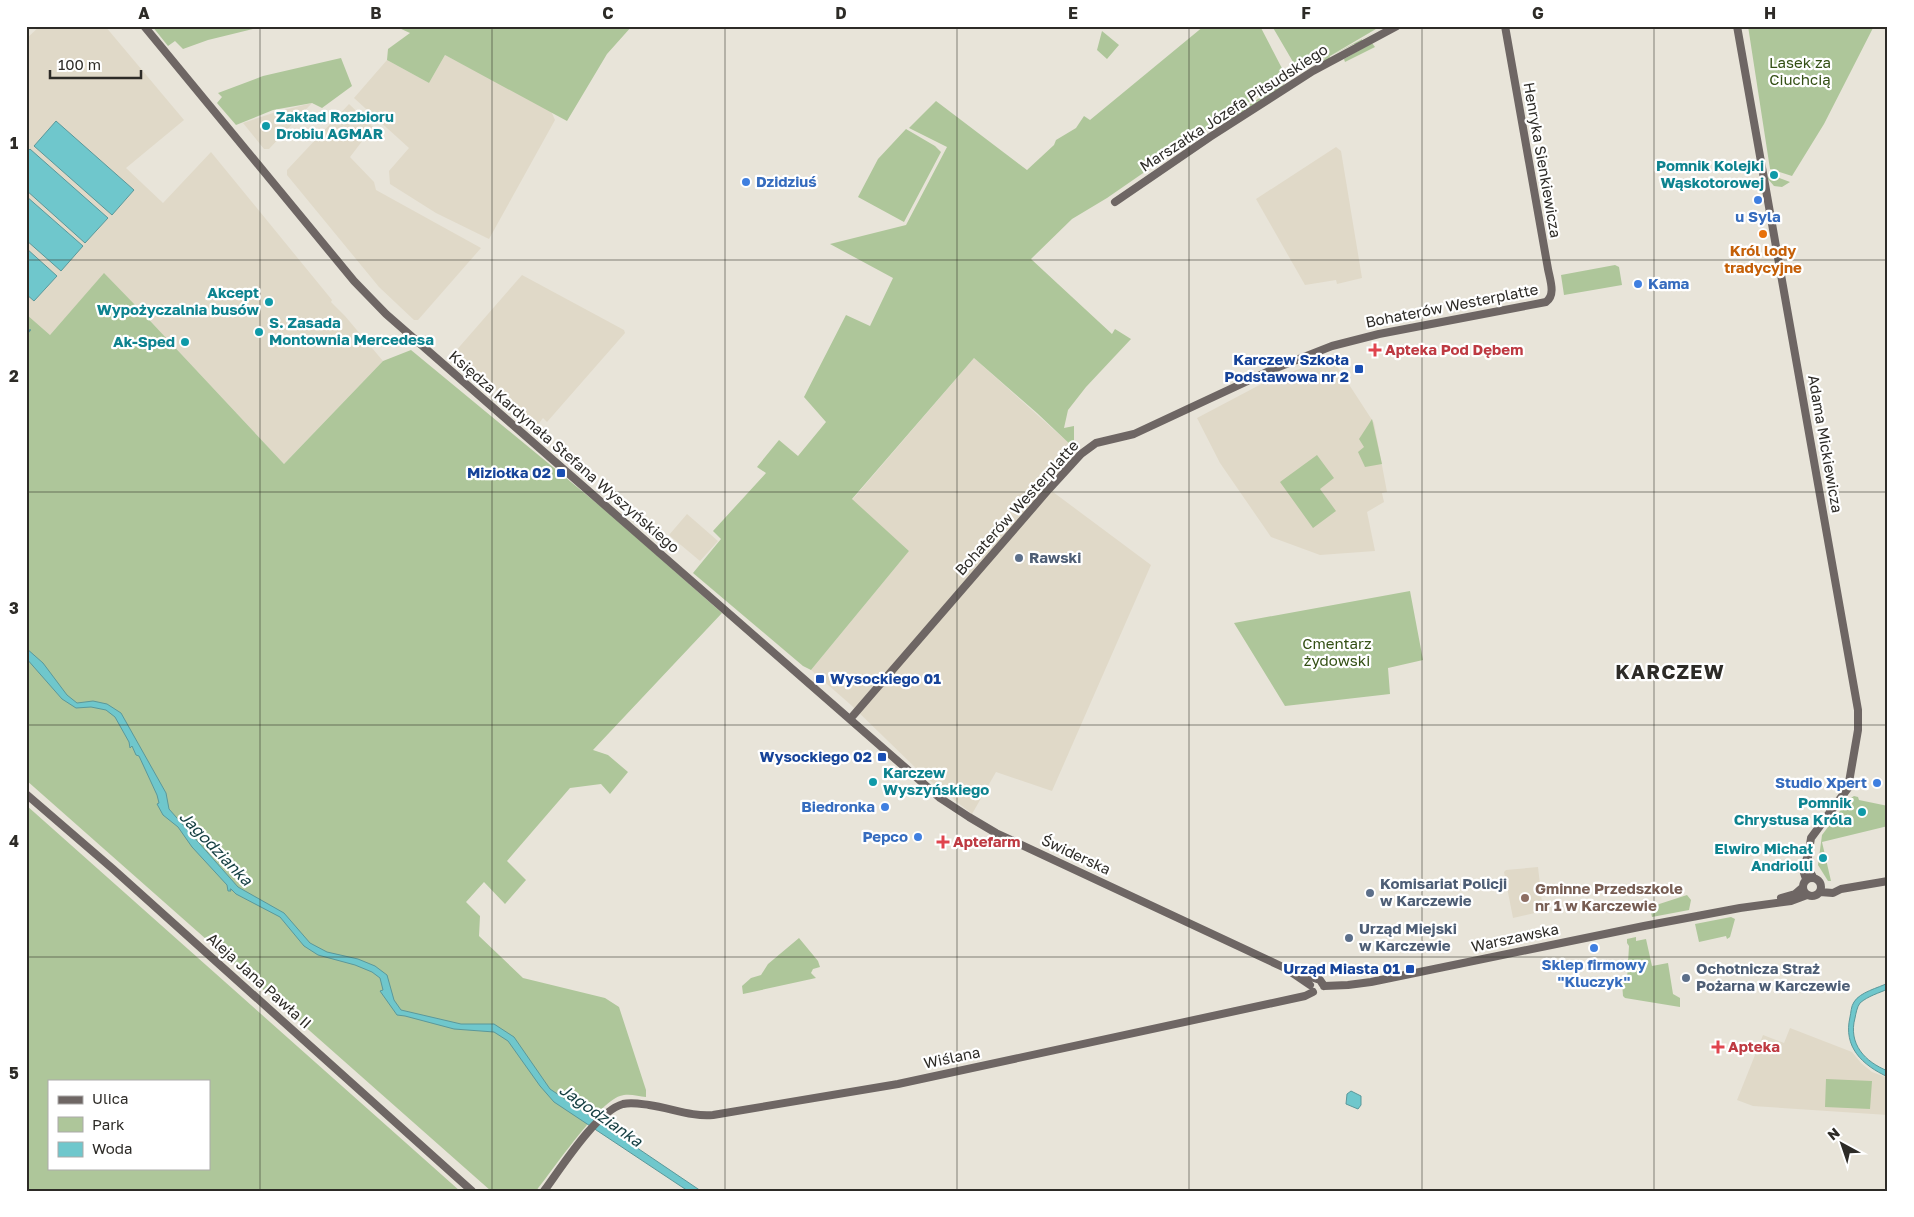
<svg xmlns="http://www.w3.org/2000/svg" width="1914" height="1217" font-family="'Golos Text',sans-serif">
<rect width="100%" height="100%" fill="#e8e4d9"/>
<path fill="#e0d9c8" d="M40,26H105L184,120L126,168L163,203L211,152L332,300L331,302L345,316L383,361L284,464L139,309L104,274L50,335L26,314V39Z
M445,55L551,111L555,120L489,239L436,213L390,184L389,171L409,148L354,98L387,60L429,83Z
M312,103L269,149H264L243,123L276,112Z
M349,104L373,127L350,157L374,182L376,190L481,248L418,320H414L379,287L287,175V170Z
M1336,147L1341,151L1362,278L1337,284L1336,280L1305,285L1256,199Z
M522,275L624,330L625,333L547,422L543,418L537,426L454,353Z
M974,358L1081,454L1049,489L1151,565L1052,791L996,772L972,814L923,775L851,705L811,670L909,551L852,500Z
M1321,361L1337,366L1374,423L1387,492L1382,493L1384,502L1367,512L1375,551L1320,555L1271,537L1220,463L1197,418L1269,380Z
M687,514L718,541L700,561L669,535Z
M1538,867L1543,911L1513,918L1504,872L1506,870Z
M1790,1028L1852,1052L1861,1063L1872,1072L1888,1078V1115L1753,1106L1737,1100L1763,1035L1784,1043Z"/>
<path fill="#aec69a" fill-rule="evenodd" d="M152,26H265L208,40L183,49L175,41L168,46Z
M400,26H632L607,54L567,121L445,55L429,83L387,60L388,49L410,33L399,28Z
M1204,26H1260L1287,78L1217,122L1107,198L1072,219L1031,259L1112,334L1115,329L1131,339L1086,387L1068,410L1064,428L1074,426V448L1037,413L974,358L852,499L909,551L811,670L803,666L693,573L721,539L713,531L766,473L757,467L779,440L798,456L826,422L804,397L846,315L870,326L893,278L830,244L906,225L947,147L909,128L936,101L1027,170L1054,145L1056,140L1076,128L1084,116L1090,120Z
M1272,26H1381L1330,56L1387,26L1362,39V42L1356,45L1354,44L1330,56L1329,60L1319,64L1326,57L1302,69L1296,67Z
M1748,26H1874L1824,124L1792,176L1770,169Z
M1102,31L1119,45L1107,59L1097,50Z
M1372,43L1375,47L1345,62L1344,59Z
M341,58L352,86L322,108L312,103L273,110L236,125L217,103L222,97L218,93L263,76Z
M1288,80L1282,86L1283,88L1232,120L1228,118Z
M906,129L935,146L941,152L904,222L858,197L878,159Z
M1768,172L1773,179L1777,177L1790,182L1782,187L1774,186L1768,179Z
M1615,265L1619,267L1622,285L1564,295L1561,275Z
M104,273L139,309L284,464L383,361L411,350L611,515L722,613L593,750L608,755L628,772L610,794L601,784L570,788L507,861L526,880L505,904L484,882L466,902L480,916L479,936L523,978L605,998L619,1007L646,1090V1097C638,1096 628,1093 620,1096C598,1103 553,1170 536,1191H491L26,780V314L50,335Z
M1372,419L1382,464L1365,467L1358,452L1364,447L1359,439Z
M1317,455L1334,478L1320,489L1336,511L1313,528L1280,482Z
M1410,591L1423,660L1388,668L1390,694L1285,706L1234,623Z
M1854,796L1858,797L1859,800L1888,806V826L1822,842L1831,881H1828L1818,865L1822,835L1849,799Z
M26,805L460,1191H26ZM49,1081H209V1168H49Z
M1687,895L1691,900L1689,910L1652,917L1650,907Z
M1731,917L1735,919L1730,937L1727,939L1726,936L1699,942L1695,924Z
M1636,937V941L1646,939L1652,966L1668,963L1673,994L1680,998V1007L1625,998L1623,996L1622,982L1627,980L1629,946L1627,943V939Z
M799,938L818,961L820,967L813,969L811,973L816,978L743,994L742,986L751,978L761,975L768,964Z
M1826,1079L1872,1081L1870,1109L1825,1107Z"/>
<path fill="#6fc7cc" stroke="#5b989a" d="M56,121L134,190L112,215L34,146Z
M30,149L108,218L85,243L26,190V153Z
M26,196L83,246L61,271L26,240Z
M26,248L57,276L34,301L26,294Z
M26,648L43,663L67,695L77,703L93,701L107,704L121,713L166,793L169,809L238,887L284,913L310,943L327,952L358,959L375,966L387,975L394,1000L401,1010L461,1024H494L514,1037L550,1089L701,1191H688L554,1102L540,1086L508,1041L494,1032L454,1029L405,1016L397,1015L380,991L383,990L380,978L372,972L355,965L318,955L304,946L280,917L236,894L231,889H230L231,891H228L227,885L192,847L178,827L163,815L157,804L159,803L157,795L139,756L136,755L132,746L130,748L129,742L115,717L106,710L91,707L76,708L62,699L26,658Z
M1888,983V989C1879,993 1868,996 1860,1003C1857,1007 1856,1013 1855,1018C1848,1044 1865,1062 1888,1071V1077C1862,1065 1843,1047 1850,1017C1851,1013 1851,1006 1854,1002C1860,992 1878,988 1888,983Z
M1351,1091L1361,1096V1105L1358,1109L1346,1104L1347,1094Z"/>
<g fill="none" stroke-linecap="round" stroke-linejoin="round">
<path stroke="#5b989a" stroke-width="2" d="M26,335L30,330"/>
<path stroke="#6e6664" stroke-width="8" d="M144,26L354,281L386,314L940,798L969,817L996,833L1285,968L1310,985
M1737,26L1858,710V730L1848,788L1811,838L1808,857L1809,870L1813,877
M1115,202L1210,137L1313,71L1397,26
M851,718L1049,489L1081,454L1096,443L1134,434L1271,370L1332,346L1379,334L1546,302C1556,295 1550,280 1548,269L1505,26
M26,794L113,869L472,1191
M1803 887a9 9 0 1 1 18 0a9 9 0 1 1-18 0Z
M1806,879L1803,870L1807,858
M1820,892L1833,893L1841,889L1888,881
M1781,898L1795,894L1802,888
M1293,971L1320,980L1324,986
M1324,986L1348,985L1371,982L1644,926L1740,908L1791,901L1807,895
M544,1191C561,1168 597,1111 623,1104C632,1102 641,1104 649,1105C671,1108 692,1117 713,1115L898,1084L1305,996L1313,992"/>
</g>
<path fill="none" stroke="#2d2b27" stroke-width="1" stroke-opacity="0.55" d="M260,26V1191M492,26V1191M725,26V1191M957,26V1191M1189,26V1191M1422,26V1191M1654,26V1191M26,260H1888M26,492H1888M26,725H1888M26,957H1888"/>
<g fill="#0f9aa8" stroke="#fff" stroke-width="2">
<circle cx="266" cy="126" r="5"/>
<circle cx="1774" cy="175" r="5"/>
<circle cx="269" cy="302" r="5"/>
<circle cx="259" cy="332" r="5"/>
<circle cx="185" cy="342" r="5"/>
<circle cx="873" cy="782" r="5"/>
<circle cx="1862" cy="812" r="5"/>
<circle cx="1823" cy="858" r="5"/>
</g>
<g fill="#3f7fe0" stroke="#fff" stroke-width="2">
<circle cx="746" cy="182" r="5"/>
<circle cx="1758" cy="200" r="5"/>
<circle cx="1638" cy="284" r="5"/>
<circle cx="1877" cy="783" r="5"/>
<circle cx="885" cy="807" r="5"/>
<circle cx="918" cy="837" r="5"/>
<circle cx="1594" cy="948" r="5"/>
</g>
<circle fill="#e8710a" stroke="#fff" stroke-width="2" cx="1763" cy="234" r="5"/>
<g fill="#e0444e" stroke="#fff" stroke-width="2">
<path d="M1372.5 342.5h5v5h5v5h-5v5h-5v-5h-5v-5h5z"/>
<path d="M940.5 834.5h5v5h5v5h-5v5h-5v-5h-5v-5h5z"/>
<path d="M1715.5 1039.5h5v5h5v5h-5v5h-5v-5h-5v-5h5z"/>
</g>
<g fill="#1a4fb4" stroke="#fff" stroke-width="2">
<rect x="1354" y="364" width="10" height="10" rx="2.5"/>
<rect x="556" y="468" width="10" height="10" rx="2.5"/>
<rect x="815" y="674" width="10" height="10" rx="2.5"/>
<rect x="877" y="752" width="10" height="10" rx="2.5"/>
<rect x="1405" y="964" width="10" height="10" rx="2.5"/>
</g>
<g fill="#5c6f8a" stroke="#fff" stroke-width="2">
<circle cx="1019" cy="558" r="5"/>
<circle cx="1370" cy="893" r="5"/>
<circle cx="1349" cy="938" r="5"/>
<circle cx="1686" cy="978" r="5"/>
</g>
<circle fill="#8d6e63" stroke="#fff" stroke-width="2" cx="1525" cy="898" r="5"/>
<g text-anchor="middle" stroke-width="4.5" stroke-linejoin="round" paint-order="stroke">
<g font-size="15" fill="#334f14" stroke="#fff">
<text x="1800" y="68">Lasek za<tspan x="1800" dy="17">Ciuchcią</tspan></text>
<text x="1337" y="649">Cmentarz<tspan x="1337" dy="17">żydowski</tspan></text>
</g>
<g font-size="15" fill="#2d2b27" stroke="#fff">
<text transform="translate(1234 108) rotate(-33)" y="5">Marszałka Józefa Piłsudskiego</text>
<text transform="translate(1542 160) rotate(80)" y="5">Henryka Sienkiewicza</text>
<text transform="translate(1452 306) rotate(-11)" y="5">Bohaterów Westerplatte</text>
<text transform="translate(1825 444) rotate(80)" y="5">Adama Mickiewicza</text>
<text transform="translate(564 452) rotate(41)" y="5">Księdza Kardynała Stefana Wyszyńskiego</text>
<text transform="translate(1017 508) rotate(-48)" y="5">Bohaterów Westerplatte</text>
<text transform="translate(1076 855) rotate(25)" y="5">Świderska</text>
<text transform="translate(1515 938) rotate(-12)" y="5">Warszawska</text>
<text transform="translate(259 981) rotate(42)" y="5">Aleja Jana Pawła II</text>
<text transform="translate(952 1058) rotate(-12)" y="5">Wiślana</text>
</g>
<g font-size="15" font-weight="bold" fill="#0d838f" stroke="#fff" text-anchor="end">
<text x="276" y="122" text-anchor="start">Zakład Rozbioru<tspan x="276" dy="17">Drobiu AGMAR</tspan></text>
<text x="1764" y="171">Pomnik Kolejki<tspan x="1764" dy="17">Wąskotorowej</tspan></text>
<text x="259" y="298">Akcept<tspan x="259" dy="17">Wypożyczalnia busów</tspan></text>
<text x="269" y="328" text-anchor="start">S. Zasada<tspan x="269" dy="17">Montownia Mercedesa</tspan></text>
<text x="175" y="347">Ak-Sped</text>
<text x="883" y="778" text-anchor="start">Karczew<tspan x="883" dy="17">Wyszyńskiego</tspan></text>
<text x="1852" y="808">Pomnik<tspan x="1852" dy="17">Chrystusa Króla</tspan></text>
<text x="1813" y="854">Elwiro Michał<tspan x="1813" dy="17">Andriolli</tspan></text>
</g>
<g font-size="15" font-weight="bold" fill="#366cbe" stroke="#fff" text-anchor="end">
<text x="756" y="187" text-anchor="start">Dzidziuś</text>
<text x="1758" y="222" text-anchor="middle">u Syla</text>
<text x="1648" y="289" text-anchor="start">Kama</text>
<text x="1867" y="788">Studio Xpert</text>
<text x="875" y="812">Biedronka</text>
<text x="908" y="842">Pepco</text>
<text x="1594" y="970" text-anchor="middle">Sklep firmowy<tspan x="1594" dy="17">"Kluczyk"</tspan></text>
</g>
<g font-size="15" font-weight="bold" fill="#c56008" stroke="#fff">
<text x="1763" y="256">Król lody<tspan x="1763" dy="17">tradycyjne</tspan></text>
</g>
<g font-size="15" font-weight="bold" fill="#be3a42" stroke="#fff" text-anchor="start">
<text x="1385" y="355">Apteka Pod Dębem</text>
<text x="953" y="847">Aptefarm</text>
<text x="1728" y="1052">Apteka</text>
</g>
<g font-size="15" font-weight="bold" fill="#164399" stroke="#fff" text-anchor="end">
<text x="1349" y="365">Karczew Szkoła<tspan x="1349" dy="17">Podstawowa nr 2</tspan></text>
<text x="551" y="478">Miziołka 02</text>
<text x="830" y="684" text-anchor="start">Wysockiego 01</text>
<text x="872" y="762">Wysockiego 02</text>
<text x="1400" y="974">Urząd Miasta 01</text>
</g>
<g font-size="15" font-weight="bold" fill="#4e5e75" stroke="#fff" text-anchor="start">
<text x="1029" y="563">Rawski</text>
<text x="1380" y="889">Komisariat Policji<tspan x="1380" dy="17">w Karczewie</tspan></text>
<text x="1359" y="934">Urząd Miejski<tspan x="1359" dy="17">w Karczewie</tspan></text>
<text x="1696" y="974">Ochotnicza Straż<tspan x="1696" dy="17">Pożarna w Karczewie</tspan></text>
</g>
<g font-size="15" font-weight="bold" fill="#785e54" stroke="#fff" text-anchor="start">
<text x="1535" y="894">Gminne Przedszkole<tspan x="1535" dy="17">nr 1 w Karczewie</tspan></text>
</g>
<g font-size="16" font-style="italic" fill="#143e41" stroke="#fff">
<text transform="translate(216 848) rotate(46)" y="6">Jagodzianka</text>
<text transform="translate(601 1115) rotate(35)" y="6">Jagodzianka</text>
</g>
<g font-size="20" font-weight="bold" letter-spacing="1" fill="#2d2b27" stroke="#fff">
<text x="1670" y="679">KARCZEW</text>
</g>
</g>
<rect width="1914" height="1217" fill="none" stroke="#ffffff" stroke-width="55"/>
<rect x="48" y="1080" width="162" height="90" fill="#ffffff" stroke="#abaaa9"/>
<rect x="58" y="1096" width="25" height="8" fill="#6e6664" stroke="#abaaa9"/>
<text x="92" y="1104" font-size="15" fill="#2d2b27">Ulica</text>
<rect x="58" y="1117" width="25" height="15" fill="#aec69a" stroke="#abaaa9"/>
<text x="92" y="1130" font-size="15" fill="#2d2b27">Park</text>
<rect x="58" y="1142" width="25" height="15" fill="#6fc7cc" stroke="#abaaa9"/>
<text x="92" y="1154" font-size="15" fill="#2d2b27">Woda</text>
<g transform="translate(1842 1144) rotate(320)" stroke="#ffffff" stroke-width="4" paint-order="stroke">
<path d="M0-4L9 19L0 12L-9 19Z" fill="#2d2b27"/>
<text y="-8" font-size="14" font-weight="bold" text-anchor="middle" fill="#2d2b27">N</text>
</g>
<path d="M50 70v8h91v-8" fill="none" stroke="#2d2b27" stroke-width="2.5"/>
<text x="58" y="70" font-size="15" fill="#2d2b27" stroke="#ffffff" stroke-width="4" paint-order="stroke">100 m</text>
<rect x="28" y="28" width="1858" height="1162" fill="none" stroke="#2d2b27" stroke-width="2"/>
<g font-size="16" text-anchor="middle" font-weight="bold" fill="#2d2b27">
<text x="144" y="19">A</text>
<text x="376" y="19">B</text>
<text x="608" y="19">C</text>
<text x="841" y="19">D</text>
<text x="1073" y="19">E</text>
<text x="1306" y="19">F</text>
<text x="1538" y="19">G</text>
<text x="1770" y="19">H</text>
<text x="14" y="149">1</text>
<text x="14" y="382">2</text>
<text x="14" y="614">3</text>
<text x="14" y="847">4</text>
<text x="14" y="1079">5</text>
</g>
</svg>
